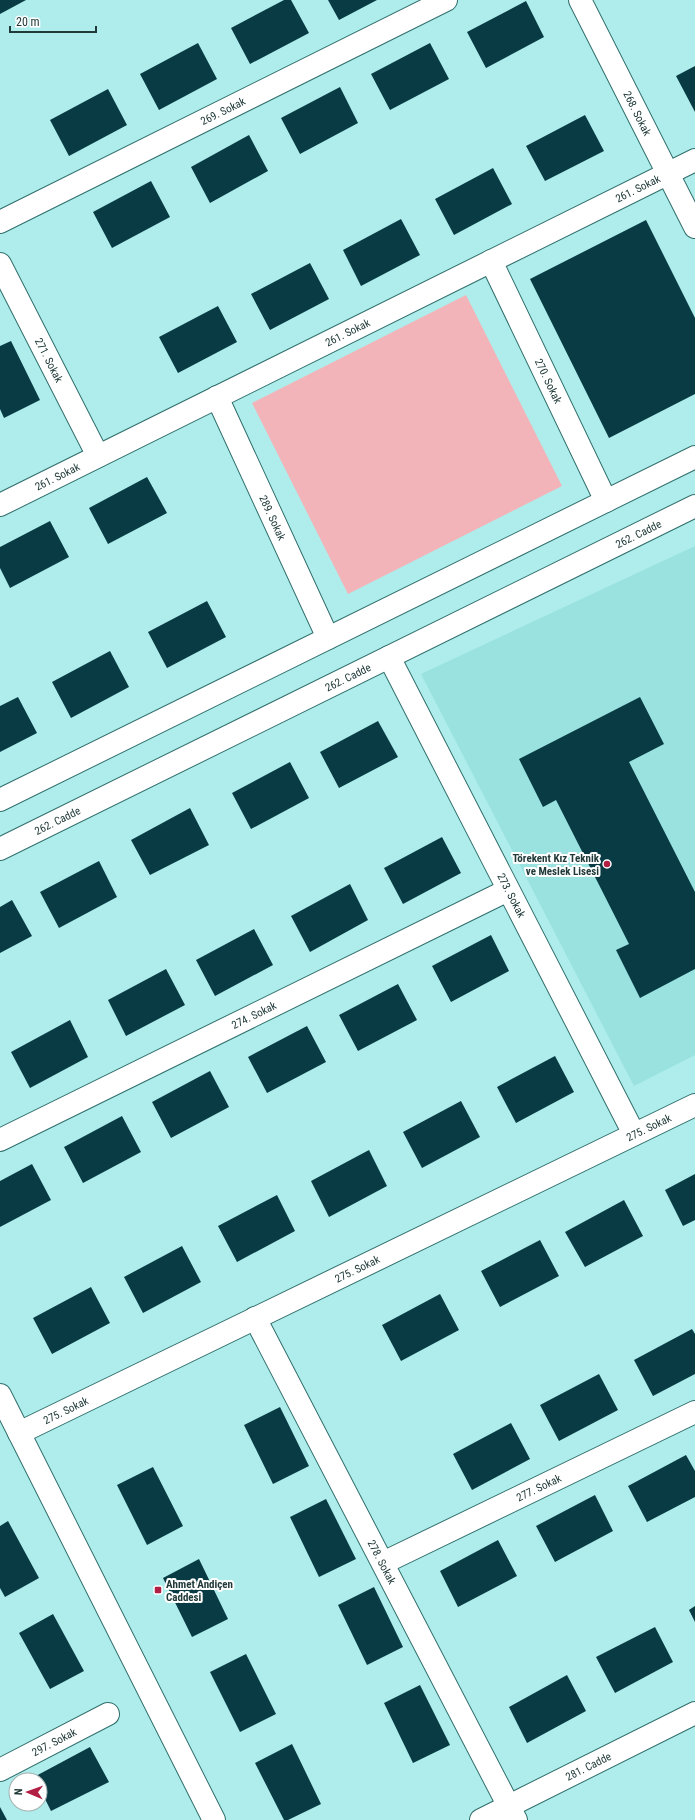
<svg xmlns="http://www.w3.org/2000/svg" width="695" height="1820" font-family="'Roboto Condensed',sans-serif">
<rect width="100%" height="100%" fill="#aeedeb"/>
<path fill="#99e2df" d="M695,546V1055L634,1086L421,674Z"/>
<path fill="#f3b4b9" d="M466,295L562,486L348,594L252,403Z"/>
<path fill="#093b45" d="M0,0H26L0,14Z
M284,0H291L309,33L250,64L231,28Z
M328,0H377L339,20Z
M526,1L544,37L486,68L467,32Z
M198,43L217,79L159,110L140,74Z
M430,43L449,79L390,110L371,74Z
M695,66V112L676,76Z
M340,87L358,123L300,154L281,118Z
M108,89L127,125L69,156L50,120Z
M585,115L604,151L545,181L526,146Z
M249,135L268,171L210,203L191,167Z
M493,168L512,204L454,235L435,199Z
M151,181L170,217L112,248L93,212Z
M401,219L420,255L361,286L343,250Z
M646,220L695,318V394L609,438L530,279Z
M310,263L329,299L270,330L251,294Z
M218,306L237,342L178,373L159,337Z
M11,341L40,400L4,418L0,409V346Z
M147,477L167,513L108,544L89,508Z
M50,521L69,557L10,588L0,568V547Z
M207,601L226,637L167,668L148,632Z
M110,651L129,687L71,718L52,682Z
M18,697L37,733L0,752V706Z
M640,697L664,744L629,762L695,892V969L640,998L616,950L629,944L556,800L543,807L519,759Z
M378,721L398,757L339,788L320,752Z
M290,762L309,798L251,829L232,793Z
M190,808L209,845L150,875L131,840Z
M442,837L461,873L403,904L384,868Z
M99,861L117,897L59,928L40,892Z
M350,884L368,920L310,952L291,916Z
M12,900L32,936L0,953V907Z
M254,929L273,965L215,996L196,960Z
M491,935L509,971L451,1002L432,966Z
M166,969L185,1005L126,1036L108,1000Z
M398,984L417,1020L358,1051L339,1015Z
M70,1020L88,1057L30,1088L11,1052Z
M307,1026L326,1062L267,1093L248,1057Z
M555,1056L574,1092L516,1123L497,1087Z
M210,1071L229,1107L171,1138L152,1102Z
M461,1101L480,1137L422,1168L403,1132Z
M122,1116L141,1152L83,1183L64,1147Z
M369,1150L387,1186L329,1217L311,1181Z
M32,1164L51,1200L0,1227V1181Z
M695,1174V1220L683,1226L665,1190Z
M277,1195L295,1231L237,1262L218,1226Z
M624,1200L643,1236L585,1267L565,1232Z
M540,1240L559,1276L500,1307L481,1271Z
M182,1246L201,1282L143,1313L124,1277Z
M91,1287L110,1323L52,1354L33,1318Z
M440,1294L459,1330L401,1361L382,1325Z
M692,1329L695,1334V1374L653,1396L634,1360Z
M599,1374L618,1410L559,1441L540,1405Z
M280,1407L309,1466L273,1484L244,1425Z
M511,1423L530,1459L472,1490L453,1454Z
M686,1455L695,1471V1497L647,1522L628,1486Z
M153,1467L183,1526L147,1545L117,1485Z
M595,1495L613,1531L555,1562L536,1526Z
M326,1499L356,1559L319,1577L290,1517Z
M8,1521L39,1578L5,1597L0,1588V1526Z
M498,1540L517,1576L458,1607L440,1571Z
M199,1559L228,1619L192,1637L163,1578Z
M374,1587L403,1647L367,1665L338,1605Z
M695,1606V1622L689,1610Z
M53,1614L84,1671L50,1689L19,1633Z
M655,1627L673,1662L615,1693L596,1657Z
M246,1654L276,1714L240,1732L210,1672Z
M567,1675L586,1711L527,1743L509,1707Z
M420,1685L450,1745L413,1763L384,1703Z
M292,1744L321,1804L288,1820H284L255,1763Z
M90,1747L109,1782L51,1811L40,1789V1780H35L34,1777Z
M0,1807L7,1820H0Z"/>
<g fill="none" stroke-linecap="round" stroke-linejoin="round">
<g stroke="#316f6d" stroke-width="24">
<g id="street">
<path id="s1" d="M580,0L695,227"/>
<path id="s2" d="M0,222L446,0"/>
<path id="s3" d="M491,261L606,501"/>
<path id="s4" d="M0,264L98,456"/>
<path id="s5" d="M217,397L328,638"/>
<path id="s6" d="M0,505L695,160"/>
<path id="s7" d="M389,657L634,1134"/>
<path id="s8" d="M0,1140L508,890"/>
<path id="s9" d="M255,1318L516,1820"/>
<path id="s10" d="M19,1433L695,1105"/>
<path id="s11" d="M383,1563L695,1412"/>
<path id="s12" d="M0,1770L108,1714"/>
</g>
</g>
<g stroke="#316f6d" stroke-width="24">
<g id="secondary">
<path d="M0,800L695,457"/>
<path id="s13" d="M0,849L695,506"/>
<path d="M0,1395L214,1820"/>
<path id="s14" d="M481,1820L695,1713"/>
</g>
</g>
<use href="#street" stroke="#fff" stroke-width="22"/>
<use href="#secondary" stroke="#fff" stroke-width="22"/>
</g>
<g fill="#b11f44" stroke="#fff" stroke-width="1.5">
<circle cx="607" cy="864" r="4"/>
<rect x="154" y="1586" width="8" height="8" rx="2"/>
</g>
<g text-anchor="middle" stroke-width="4" stroke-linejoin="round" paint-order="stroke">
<g font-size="11" fill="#203a39" stroke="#fff">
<text dy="4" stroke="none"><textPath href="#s2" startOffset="249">269. Sokak</textPath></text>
<text dy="4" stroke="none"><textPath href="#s1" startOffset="127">268. Sokak</textPath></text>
<text dy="4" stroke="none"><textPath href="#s6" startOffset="712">261. Sokak</textPath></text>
<text dy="4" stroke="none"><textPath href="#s6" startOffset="388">261. Sokak</textPath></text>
<text dy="4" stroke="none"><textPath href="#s4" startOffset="108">271. Sokak</textPath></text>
<text dy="4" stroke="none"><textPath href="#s3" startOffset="133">270. Sokak</textPath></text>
<text dy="4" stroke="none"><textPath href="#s6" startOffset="64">261. Sokak</textPath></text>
<text dy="4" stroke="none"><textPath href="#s5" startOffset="133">289. Sokak</textPath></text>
<text dy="4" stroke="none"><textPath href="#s13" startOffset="712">262. Cadde</textPath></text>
<text dy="4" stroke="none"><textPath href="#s13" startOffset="388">262. Cadde</textPath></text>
<text dy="4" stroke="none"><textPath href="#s13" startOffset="64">262. Cadde</textPath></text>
<text dy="4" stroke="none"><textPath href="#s7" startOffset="268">273. Sokak</textPath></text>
<text dy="4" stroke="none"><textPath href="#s8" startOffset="283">274. Sokak</textPath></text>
<text dy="4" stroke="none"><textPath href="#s10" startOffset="700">275. Sokak</textPath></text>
<text dy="4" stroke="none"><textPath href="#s10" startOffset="376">275. Sokak</textPath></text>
<text dy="4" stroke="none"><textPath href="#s10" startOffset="52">275. Sokak</textPath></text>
<text dy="4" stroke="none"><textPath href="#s11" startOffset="173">277. Sokak</textPath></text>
<text dy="4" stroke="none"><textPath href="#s9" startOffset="275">278. Sokak</textPath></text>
<text dy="4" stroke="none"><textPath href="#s12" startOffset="61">297. Sokak</textPath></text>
<text dy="4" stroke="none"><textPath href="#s14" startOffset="120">281. Cadde</textPath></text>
</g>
<g font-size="11" font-weight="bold" fill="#203a39" stroke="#fff" text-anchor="end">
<text x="599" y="862">Törekent Kız Teknik<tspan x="599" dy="13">ve Meslek Lisesi</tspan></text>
<text x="166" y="1588" text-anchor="start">Ahmet Andiçen<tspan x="166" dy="13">Caddesi</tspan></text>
</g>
</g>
<g transform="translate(28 1792) rotate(272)"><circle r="19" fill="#ffffff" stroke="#a6b0b0"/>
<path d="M0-3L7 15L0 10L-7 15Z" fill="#b11f44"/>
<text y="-6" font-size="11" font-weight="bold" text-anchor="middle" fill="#203a39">N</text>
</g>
<path d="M10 26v6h86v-6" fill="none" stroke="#203a39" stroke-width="2"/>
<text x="16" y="26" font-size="12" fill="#203a39" stroke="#ffffff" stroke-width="3" paint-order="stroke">20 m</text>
</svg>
